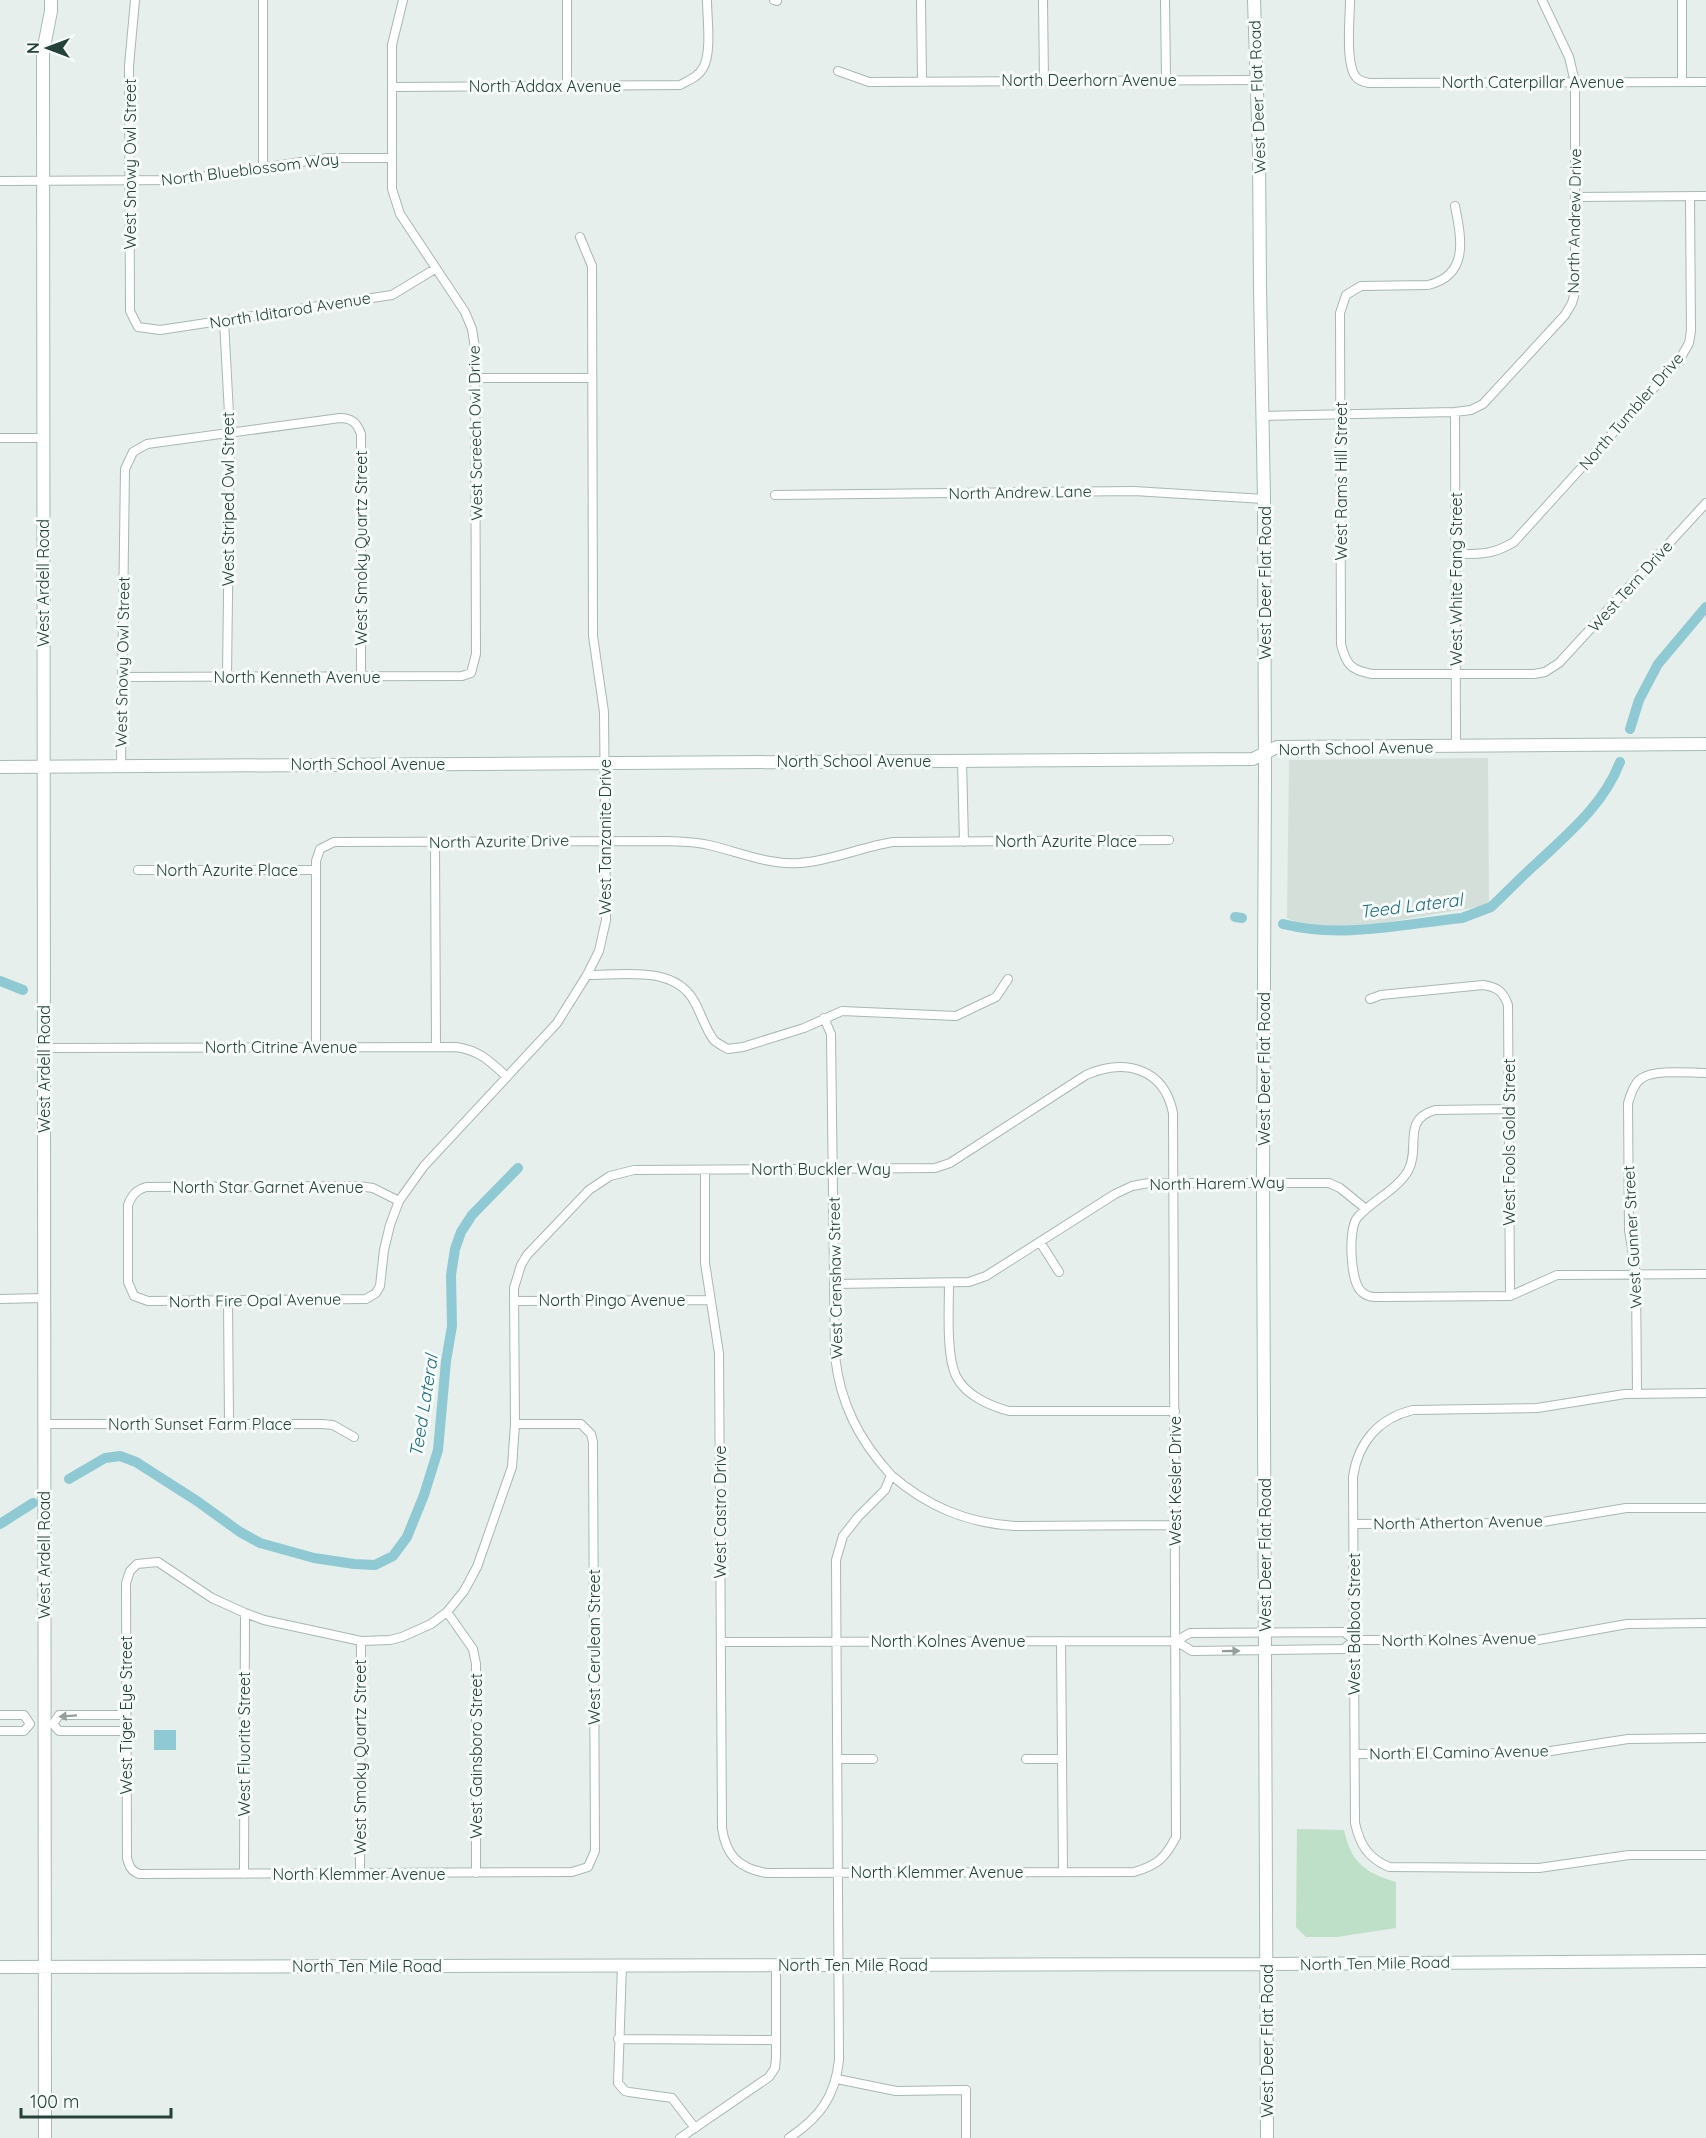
<svg xmlns="http://www.w3.org/2000/svg" width="1706" height="2138" font-family="Quicksand,sans-serif">
<rect width="100%" height="100%" fill="#e6efeb"/>
<path fill="#d4dfda" d="M1488,758L1489,905L1377,924L1311,929L1287,918L1289,760Z"/>
<path fill="#bfe0c8" d="M1297,1829L1344,1830C1351,1862 1365,1873 1396,1882V1928L1337,1937H1306L1296,1927Z"/>
<path fill="#8ec9d4" d="M154,1730H176V1750H154Z"/>
<g fill="none" stroke-linecap="round" stroke-linejoin="round">
<path stroke="#8ec9d4" stroke-width="10" d="M1630,729L1639,700L1658,664L1706,607
M1235,917L1242,918
M1283,924C1342,939 1402,924 1462,918L1491,907C1507,892 1522,876 1538,862C1570,832 1604,804 1620,762
M0,981L23,990
M69,1479L105,1458L120,1456L136,1462L197,1501L240,1532L260,1543L314,1558L354,1564L375,1565L393,1556L407,1537L424,1495L438,1450L446,1361L452,1326L451,1275L455,1249L461,1232L472,1215L518,1168
M0,1524L33,1503"/>
<g stroke="#a8b8b2" stroke-width="10">
<path id="street" d="M135,0L129,66L130,311L138,327L160,330L392,295L435,269
M263,0V167
M774,0L777,1
M921,0L922,81
M1043,0L1044,81
M1165,0L1166,80
M1350,0C1350,18 1345,64 1356,77C1359,81 1364,82 1369,83L1706,82
M1682,0V82
M838,71L869,82L1256,80
M567,85V0
M392,87L680,85C689,80 698,77 703,68C712,53 707,18 707,0
M0,181L181,180L328,158H392
M1575,197L1706,196
M1455,206C1461,237 1470,275 1428,285L1361,286L1346,295L1340,313L1341,644C1346,665 1351,670 1372,674H1534L1545,672L1559,663L1706,503
M224,321L230,432L227,677
M476,378H592
M1455,412L1456,746
M1263,416L1455,412L1471,410L1483,404L1565,315L1572,303L1575,292V82L1569,57L1542,0
M0,438H43
M775,495L1134,491L1264,499
M1456,554C1479,554 1493,555 1514,542L1680,359L1689,343L1691,331L1690,196
M122,677L462,676L471,673L476,654L475,348L472,329L465,312L400,214L392,189V45L403,0
M962,760L964,842
M121,766L125,469L133,452L147,444L340,418C352,418 357,423 361,434V676
M435,842L436,1047
M138,870H316
M587,975C621,975 674,965 694,1001C701,1013 705,1028 713,1039C716,1043 723,1046 728,1049L743,1047L804,1028L842,1011L956,1016L996,997L1008,979
M1370,999L1381,995L1483,985C1497,987 1503,991 1508,1005L1510,1296
M316,1047V861L320,849L334,842L668,841C682,842 696,842 709,845C739,852 768,865 799,863C831,861 861,847 893,842L1169,840
M44,1048L456,1047C479,1050 491,1062 507,1077
M1509,1109L1435,1110C1401,1120 1421,1147 1408,1171C1396,1191 1372,1200 1357,1218C1348,1229 1350,1283 1362,1292C1367,1297 1372,1297 1379,1297L1510,1296L1557,1275L1706,1274
M399,1201L373,1188L358,1186L146,1187C136,1190 132,1195 128,1205V1282L134,1296L148,1301L366,1299L376,1293L380,1286L384,1250L390,1225L399,1201L424,1166L557,1023L587,975L599,951L606,920L604,712L593,636L592,266L580,237
M1040,1242L1059,1272
M834,1284L969,1282L986,1276L1115,1194L1132,1186L1149,1183H1329L1340,1188L1366,1209
M949,1284C949,1308 946,1355 956,1376C965,1395 990,1406 1009,1411H1175
M0,1299L44,1298
M228,1300L229,1423
M514,1301L710,1300
M1706,1393L1625,1394L1537,1408L1413,1410C1379,1418 1358,1442 1353,1477L1355,1823C1360,1845 1368,1858 1389,1867L1539,1868L1629,1855H1706
M1637,1394L1636,1274L1629,1230L1628,1103C1631,1094 1634,1083 1642,1078C1656,1069 1689,1073 1706,1073
M44,1424H322L333,1425L354,1437
M515,1424H581L591,1434L593,1442L595,1851L588,1867L572,1872L139,1874C131,1871 129,1866 127,1858L126,1583L130,1571L137,1564L158,1562L212,1598L245,1613L264,1620L361,1641L390,1640L402,1637L431,1624L447,1612L464,1591L477,1567L512,1467L515,1424L514,1288L521,1265L527,1255L589,1190L610,1176L634,1170L935,1168L950,1163L1086,1075C1125,1058 1164,1068 1173,1113L1176,1837C1165,1858 1158,1865 1134,1872L766,1873C738,1868 726,1855 722,1828L719,1353L705,1263V1170
M891,1475C927,1506 966,1523 1015,1526L1175,1525
M1354,1524L1537,1523L1626,1508H1706
M447,1612L473,1649L476,1664V1873
M1354,1640H1538L1627,1624L1706,1623
M1061,1641L1063,1872
M721,1642L1176,1641L1190,1633L1344,1632L1354,1640L1344,1649L1192,1651L1176,1641
M0,1715H24L30,1724L24,1731H0
M126,1715H59L53,1724L59,1731H126
M1355,1754L1538,1753L1628,1739L1706,1738
M837,1759H873
M1026,1759H1062
M360,1873L361,1641
M244,1874L245,1613
M622,1965L618,2083L625,2091L629,2092L672,2098L695,2128
M618,2039L776,2040
M837,2079L896,2091L966,2090V2138
M680,2138L769,2077L775,2068L776,2057V1965
M789,2138C820,2117 835,2097 839,2060L836,1560L843,1536L858,1517L885,1490L891,1475C859,1440 840,1403 835,1356L831,1034L824,1018"/>
</g>
<g stroke="#a4bbb3" stroke-width="14">
<path id="secondary" d="M1254,0L1259,152L1260,288L1264,499L1265,774L1263,1183L1267,2138
M0,767L1253,759L1277,747L1706,744
M0,1967L1267,1964L1706,1961
M45,2138L43,52L51,11V0"/>
</g>
<use href="#street" stroke="#fff" stroke-width="8"/>
<use href="#secondary" stroke="#fff" stroke-width="12"/>
</g>
<defs><path id="oneway-solid" d="M-6-.8H1V-3.2L6.5 0L1 3.2V.8H-6Z" transform="scale(1.5)"/></defs>
<g fill="#92a09c">
<use href="#oneway-solid" transform="translate(1231 1651) rotate(-1)"/>
<use href="#oneway-solid" transform="translate(68 1716) rotate(176)"/>
</g>
<g text-anchor="middle" stroke-width="6" stroke-linejoin="round" paint-order="stroke">
<g font-size="16" fill="#24423a" stroke="#f7fbf9">
<text x="1089" y="86">North Deerhorn Avenue</text>
<text x="1533" y="88">North Caterpillar Avenue</text>
<text x="545" y="92">North Addax Avenue</text>
<text transform="translate(1257 97) rotate(-92)" y="6">West Deer Flat Road</text>
<text transform="translate(130 164) rotate(-90)" y="6">West Snowy Owl Street</text>
<text transform="translate(250 169) rotate(-7)" y="6">North Blueblossom Way</text>
<text transform="translate(1574 221) rotate(-89)" y="6">North Andrew Drive</text>
<text transform="translate(290 310) rotate(-9)" y="6">North Iditarod Avenue</text>
<text transform="translate(1631 411) rotate(-49)" y="6">North Tumbler Drive</text>
<text transform="translate(475 433) rotate(-91)" y="6">West Screech Owl Drive</text>
<text transform="translate(1341 481) rotate(-90)" y="6">West Rams Hill Street</text>
<text transform="translate(1020 492) rotate(-1)" y="6">North Andrew Lane</text>
<text transform="translate(228 499) rotate(-90)" y="6">West Striped Owl Street</text>
<text transform="translate(361 548) rotate(-90)" y="6">West Smoky Quartz Street</text>
<text transform="translate(1456 579) rotate(-90)" y="6">West White Fang Street</text>
<text transform="translate(43 583) rotate(-90)" y="6">West Ardell Road</text>
<text transform="translate(1265 583) rotate(-90)" y="6">West Deer Flat Road</text>
<text transform="translate(1630 586) rotate(-48)" y="6">West Tern Drive</text>
<text transform="translate(122 662) rotate(-89)" y="6">West Snowy Owl Street</text>
<text x="297" y="683">North Kenneth Avenue</text>
<text transform="translate(1356 748) rotate(-1)" y="6">North School Avenue</text>
<text x="854" y="767">North School Avenue</text>
<text x="368" y="770">North School Avenue</text>
<text transform="translate(605 837) rotate(-90)" y="6">West Tanzanite Drive</text>
<text transform="translate(499 841) rotate(-1)" y="6">North Azurite Drive</text>
<text x="1066" y="847">North Azurite Place</text>
<text x="227" y="876">North Azurite Place</text>
<text x="281" y="1053">North Citrine Avenue</text>
<text transform="translate(44 1069) rotate(-90)" y="6">West Ardell Road</text>
<text transform="translate(1264 1069) rotate(-90)" y="6">West Deer Flat Road</text>
<text transform="translate(1509 1142) rotate(-90)" y="6">West Fools Gold Street</text>
<text x="821" y="1175">North Buckler Way</text>
<text transform="translate(1217 1183) rotate(-1)" y="6">North Harem Way</text>
<text x="268" y="1193">North Star Garnet Avenue</text>
<text transform="translate(1632 1237) rotate(-93)" y="6">West Gunner Street</text>
<text transform="translate(835 1278) rotate(-91)" y="6">West Crenshaw Street</text>
<text transform="translate(255 1300) rotate(-1)" y="6">North Fire Opal Avenue</text>
<text x="612" y="1306">North Pingo Avenue</text>
<text x="200" y="1430">North Sunset Farm Place</text>
<text transform="translate(1175 1481) rotate(-90)" y="6">West Kesler Drive</text>
<text transform="translate(720 1512) rotate(-90)" y="6">West Castro Drive</text>
<text transform="translate(1458 1522) rotate(-1)" y="6">North Atherton Avenue</text>
<text transform="translate(44 1555) rotate(-90)" y="6">West Ardell Road</text>
<text transform="translate(1265 1555) rotate(-90)" y="6">West Deer Flat Road</text>
<text transform="translate(1354 1624) rotate(-90)" y="6">West Balboa Street</text>
<text transform="translate(1459 1639) rotate(-1)" y="6">North Kolnes Avenue</text>
<text x="948" y="1647">North Kolnes Avenue</text>
<text transform="translate(594 1647) rotate(-90)" y="6">West Cerulean Street</text>
<text transform="translate(126 1715) rotate(-90)" y="6">West Tiger Eye Street</text>
<text transform="translate(244 1744) rotate(-90)" y="6">West Fluorite Street</text>
<text transform="translate(1459 1752) rotate(-1)" y="6">North El Camino Avenue</text>
<text transform="translate(476 1756) rotate(-90)" y="6">West Gainsboro Street</text>
<text transform="translate(360 1757) rotate(-90)" y="6">West Smoky Quartz Street</text>
<text x="937" y="1878">North Klemmer Avenue</text>
<text x="359" y="1880">North Klemmer Avenue</text>
<text transform="translate(1375 1963) rotate(-1)" y="6">North Ten Mile Road</text>
<text x="853" y="1971">North Ten Mile Road</text>
<text x="367" y="1972">North Ten Mile Road</text>
<text transform="translate(1267 2041) rotate(-90)" y="6">West Deer Flat Road</text>
</g>
<g font-size="18" font-style="italic" fill="#1c6f80" stroke="#f7fbf9">
<text transform="translate(1411 906) rotate(-7)" y="6">Teed Lateral</text>
<text transform="translate(424 1406) rotate(-81)" y="6">Teed Lateral</text>
</g>
</g>
<g transform="translate(48 48) rotate(270)" stroke="#f7fbf9" stroke-width="4.5" paint-order="stroke">
<path d="M0-4.5L10 22L0 15L-10 22Z" fill="#24423a"/>
<text y="-9" font-size="16" font-weight="bold" text-anchor="middle" fill="#24423a">N</text>
</g>
<path d="M21 2108v9h150v-9" fill="none" stroke="#24423a" stroke-width="3"/>
<text x="30" y="2108" font-size="18" fill="#24423a" stroke="#f7fbf9" stroke-width="4.5" paint-order="stroke">100 m</text>
</svg>
